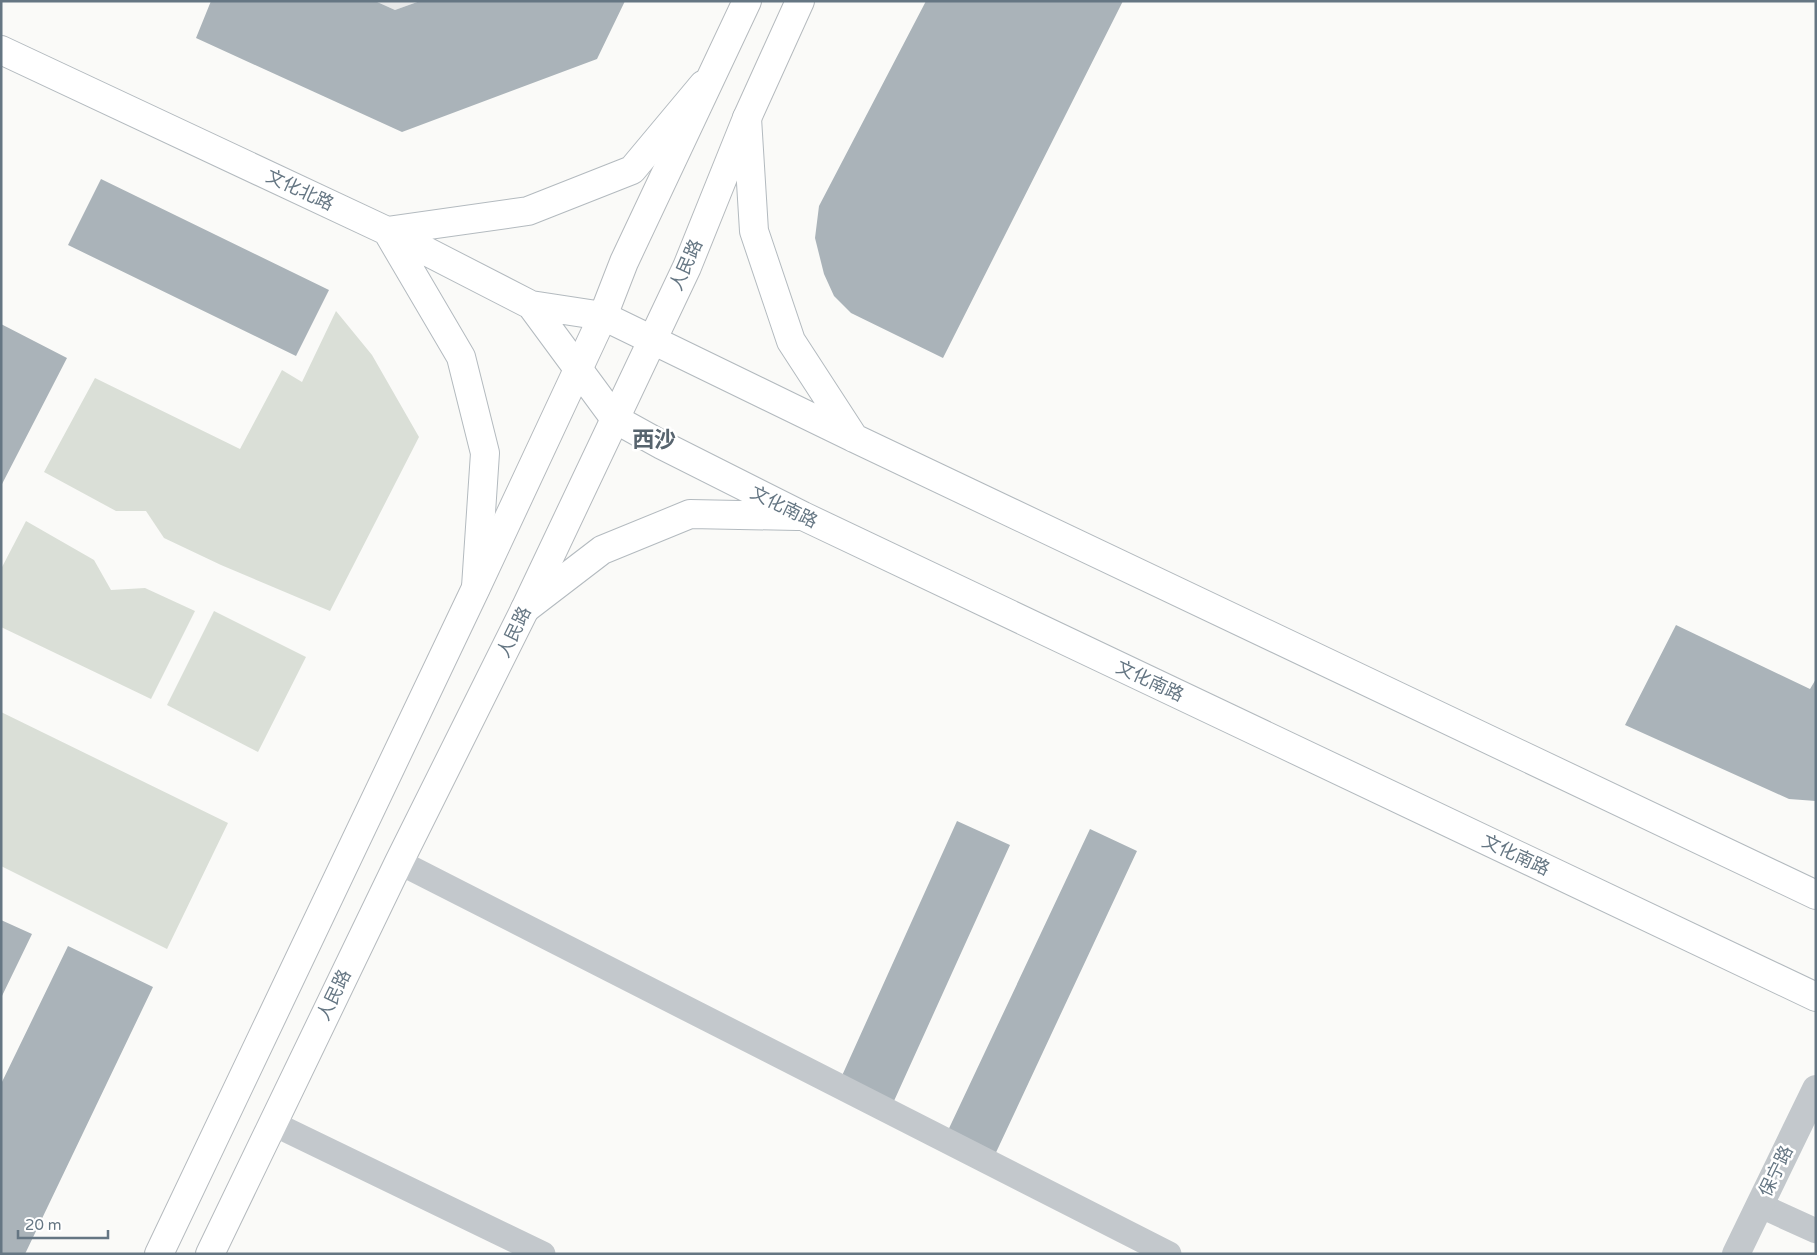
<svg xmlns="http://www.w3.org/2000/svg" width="1817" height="1255" font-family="'Varela Round','Noto Sans SC',sans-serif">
<rect width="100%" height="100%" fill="#fafaf8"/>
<path fill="#e8e9e9" d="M375,1H420L395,10Z"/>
<path fill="#dadfd7" d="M336,311L372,355L419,437L330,611L221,565L164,538L146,511H116L44,472L95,378L240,449L282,370L302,382Z
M26,521L94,560L111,590L145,588L195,611L151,699L1,627V569Z
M214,611L306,657L258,752L167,705Z
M1,712L228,823L167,949L1,866Z"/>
<path fill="#aab3b9" d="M211,1H375L395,10L420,1H625L597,59L402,132L196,38Z
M926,1H1123L943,358L851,313L834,296L824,274L815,238L819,206Z
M101,179L329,290L296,356L68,245Z
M1,324L67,358L1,486Z
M1676,625L1810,689L1816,679V801L1789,799L1625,725Z
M957,821L1010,845L889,1112L836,1089Z
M1090,829L1137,851L992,1161L944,1139Z
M1,920L32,934L1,998Z
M68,946L153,987L25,1254H1V1084Z"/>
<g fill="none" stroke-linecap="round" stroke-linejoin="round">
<g stroke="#b3babf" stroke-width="30">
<path id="secondary" d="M1,50L387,231L531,305L603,316L854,438L1816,895
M747,118L754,231L791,341L854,438
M531,305L615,419L662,445L803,516L1816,997
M476,587L485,453L461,357L387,231L528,211L632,170L703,85
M525,609L602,550L690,514L797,516"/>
</g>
<g stroke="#b5babe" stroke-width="30">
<path id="primary" d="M159,1254L475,590L603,316L624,262L747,1
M210,1254L399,862L525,609L687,267L747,118L800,1"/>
</g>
<path stroke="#c3c8cc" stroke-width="25" d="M399,862L1169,1254
M272,1123L543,1254
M1759,1205L1816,1231"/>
<path stroke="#c3c8cc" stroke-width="28" d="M1736,1254L1816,1089"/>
<use href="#secondary" stroke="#fff" stroke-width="28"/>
<use href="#primary" stroke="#fff" stroke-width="28"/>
</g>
<g text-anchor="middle" stroke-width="5" stroke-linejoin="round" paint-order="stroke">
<g font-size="18" fill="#657683" stroke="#fff">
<text transform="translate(300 190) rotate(25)" y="6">文化北路</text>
<text transform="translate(686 265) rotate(-66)" y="6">人民路</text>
<text transform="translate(784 507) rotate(26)" y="6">文化南路</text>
<text transform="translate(514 632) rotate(-64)" y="6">人民路</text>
<text transform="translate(1150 681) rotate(25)" y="6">文化南路</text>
<text transform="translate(1516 855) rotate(25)" y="6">文化南路</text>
<text transform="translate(334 995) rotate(-64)" y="6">人民路</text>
<text transform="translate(1776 1171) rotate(-64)" y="6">保宁路</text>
</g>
<g font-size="22" font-weight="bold" fill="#57646e" stroke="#fff">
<text x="654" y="447">西沙</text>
</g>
</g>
<rect width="1817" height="1255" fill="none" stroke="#657683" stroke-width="5"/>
<path d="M18 1230v8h90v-8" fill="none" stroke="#657683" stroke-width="2.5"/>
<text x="25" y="1230" font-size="15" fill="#657683" stroke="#ffffff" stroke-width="4" paint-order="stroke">20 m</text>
</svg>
